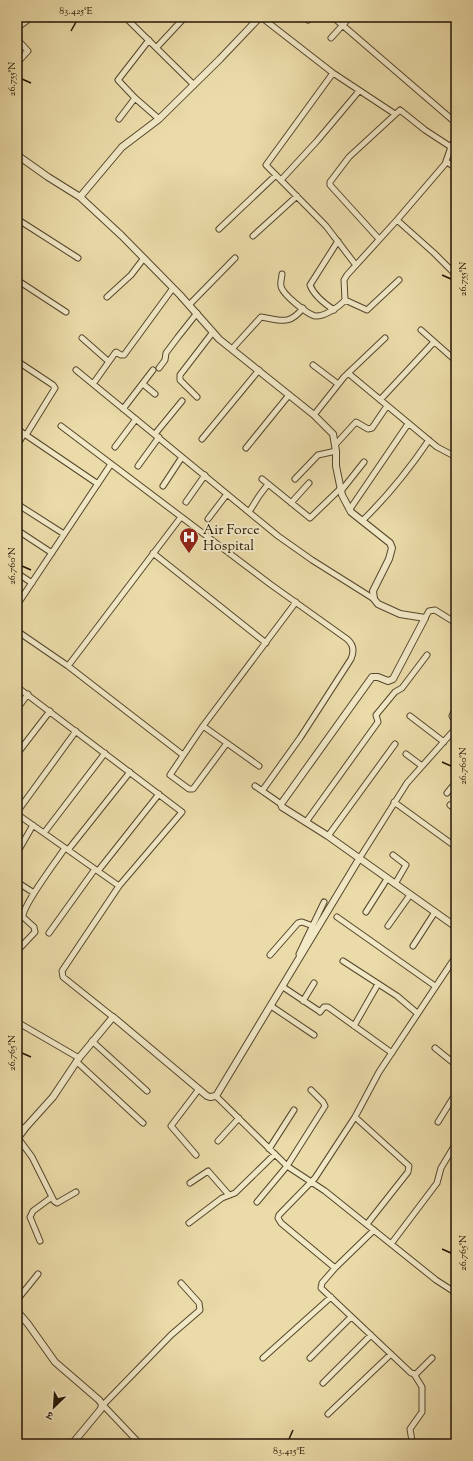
<svg xmlns="http://www.w3.org/2000/svg" width="473" height="1461" font-family="'Sorts Mill Goudy','Noto Serif Devanagari',serif">
<rect width="100%" height="100%" fill="#eadba8"/>
<filter id="stains"><feTurbulence type="fractalNoise" baseFrequency=".005" numOctaves="4"/><feColorMatrix values="0 0 0 0 .2 0 0 0 0 .09 0 0 0 0 .02 0 0 0 .5 -.17"/></filter>
<radialGradient id="worn" r=".72"><stop offset=".6" stop-color="#630" stop-opacity="0"/><stop offset="1" stop-color="#630" stop-opacity=".3"/></radialGradient>
<g fill="none" stroke-linecap="round" stroke-linejoin="round">
<g stroke="#55462d" stroke-width="7">
<path id="minor" d="M125,17L194,85
M261,17L333,73L395,114
M333,17L456,123
M308,20L311,17
M17,28L32,17
M331,38L350,17
M17,39L28,51L17,63
M149,40L118,80L135,98L159,119
M157,47L185,17
M333,73L266,165L326,226L355,264
M119,119L135,98
M447,162L456,168
M281,180L317,141L359,91
M17,219L78,258
M397,220L434,253L456,275
M219,229L276,175
M253,236L297,196
M379,239L330,185V182L349,157L400,110L425,130L451,147
M282,274C282,278 280,282 281,286C282,294 307,314 315,316C324,317 339,307 345,300L344,280L347,275L397,220L445,164L451,147L456,138
M17,280L66,312
M107,297L131,275L144,258
M345,300L367,310L399,280
M189,305L235,258
M334,310C325,304 314,296 310,285L338,241
M421,330L456,361
M82,338L108,361
M232,349L261,317C281,320 289,326 303,308
M17,361L53,385L55,388L26,435
M313,365L338,384
M159,368L165,360L166,353L178,337L197,313
M76,370L278,536L312,560L374,599
M348,373L437,447L456,457
M93,384L115,353L116,352L121,355H124L173,288
M143,384L155,394
M197,397L180,380V375L213,332
M380,400L434,342
M123,409L153,370
M314,415L344,377L385,338
M61,426L270,584L347,639C353,644 355,650 351,659L300,738L262,791
M17,429L98,484
M155,434L182,401
M202,439L259,370
M17,445L24,434
M335,445L356,422L368,429L372,428L387,406
M115,447L136,419
M246,448L289,395
M138,466L159,437
M262,479L310,518L341,488
M295,479L318,455L336,451
M163,486L182,457
M341,491L364,462
M186,502L205,475
M291,503L309,483
M17,504L64,534
M350,509L408,424
M249,512L259,496L268,484
M208,519L227,494
M362,521C389,495 408,471 429,440
M17,530L52,553
M153,553L266,643
M17,573L32,583
M17,605L111,464
M425,618L429,611L435,610L456,623
M17,631L68,666L183,755
M68,666L181,517
M17,687L182,812L119,886L62,971L63,977L113,1017
M456,707L452,716L456,722
M17,709L28,694
M410,716L444,742
M203,726L259,766
M227,743L193,789H189L170,775L203,726L296,602
M17,754L50,711
M406,754L422,766
M255,786L281,804
M447,793L456,782
M394,802L456,847
M450,805L456,810
M17,812L76,731
M17,814L119,886
M306,822L378,722L376,715L395,692L402,688L427,655
M44,833L105,753
M328,836L395,744
M68,850L130,772
M17,853L33,825
M393,855L406,865L395,884
M359,859L407,783L456,728
M98,871L159,794
M17,882L34,893
M366,912L387,879
M337,917L435,986
M388,926L410,895
M49,933L95,869
M413,946L435,912
M17,951L35,932L34,927L23,917C22,906 57,860 65,848
M299,954L324,902
M270,955L298,923L302,922L313,926
M343,961L397,996L417,1013
M283,987L319,1011L320,1012L324,1007H328L392,1053
M303,1001L314,983
M271,1006L314,1035
M17,1022L79,1058
M354,1026L378,984
M92,1041L147,1091
M435,1048L456,1065
M451,1061L456,1053
M77,1062L143,1123
M216,1096L287,1166L325,1191L436,1280L456,1293
M355,1117L409,1166L408,1172L367,1224
M438,1122L456,1093
M17,1126L24,1128
M18,1138L32,1157L54,1201L57,1203L76,1192
M218,1141L239,1118
M269,1149L294,1110
M196,1155L171,1126L199,1089
M190,1183L208,1171L229,1195
M257,1202L287,1166L325,1106L323,1102L311,1090
M189,1223L222,1198L235,1193L275,1154
M374,1230L335,1268L322,1283L321,1288L411,1373L416,1374L432,1358
M40,1241L30,1217L33,1211L52,1197
M391,1244L437,1183L441,1168L456,1143
M335,1268L281,1223L278,1218L279,1215L315,1178L355,1117L379,1072L456,956
M17,1300L38,1274
M263,1358L331,1297
M310,1358L351,1317
M323,1383L371,1335
M102,1404L140,1444
M103,1405L171,1335L200,1310L199,1303L181,1283
M328,1414L391,1354
M411,1444L412,1441L410,1429L422,1412V1387L414,1374"/>
</g>
<g stroke="#55462d" stroke-width="8">
<path id="tertiary" d="M17,155L48,177L80,197L122,236L180,295L219,339L314,415L333,434L336,451V466L342,495L351,512L390,543L392,548L389,559L373,591L374,599L378,604L400,614L425,618L393,679L388,681L378,677H372L281,804L282,807L328,836L456,927
M80,197L122,147L159,119L220,59L260,17
M17,1139L26,1127L53,1097L79,1058L113,1017L207,1096L210,1097L216,1096L359,859
M17,1311L28,1324L55,1362L99,1400L102,1404L101,1409L72,1444"/>
</g>
<use href="#minor" stroke="#f1e8c6" stroke-width="5"/>
<use href="#tertiary" stroke="#f1e8c6" stroke-width="6"/>
</g>
<path fill="none" stroke="#231404" stroke-width="1.5" d="M71,31L76,22M22,79L31,83M442,275L451,279M22,566L31,570M442,762L451,766M22,1053L31,1057M442,1249L451,1253M289,1439L293,1430"/>
<defs>
<g id="hospital-pin" transform="scale(1)"><path d="M0 17L-7.5 6A9.5 9.5 0 1 1 7.5 6Z" fill="#8f2418" stroke="#f1e8c6"/><path d="M-5-5h3v3.5h4V-5h3V5h-3V1.5h-4V5h-3Z" fill="#fff"/></g>
</defs>
<g fill-rule="evenodd">
<use href="#hospital-pin" x="189" y="537"/>
</g>
<g text-anchor="middle" stroke-width="4" stroke-linejoin="round" paint-order="stroke">
<g font-size="14" fill="#231404" stroke="#f1e8c6" text-anchor="start">
<text x="203" y="534">Air Force<tspan x="203" dy="16">Hospital</tspan></text>
</g>
</g>
<rect width="473" height="1461" fill="none" stroke="#eadba8" stroke-width="44"/>
<g transform="translate(54 1407) rotate(205)" stroke="#f1e8c6" stroke-width="3" paint-order="stroke">
<path d="M0-3L7 15L0 10L-7 15Z" fill="#231404"/>
<text y="-6" font-size="11" font-weight="bold" text-anchor="middle" fill="#231404">उ</text>
</g>
<rect x="22" y="22" width="429" height="1417" fill="none" stroke="#231404" stroke-width="1.5"/>
<g font-size="10" text-anchor="middle" fill="#231404">
<text x="76" y="14">83.425°E</text>
<text transform="translate(11 79) rotate(-90)" y="4">26.755°N</text>
<text transform="translate(462 279) rotate(-90)" y="4">26.755°N</text>
<text transform="translate(11 566) rotate(-90)" y="4">26.760°N</text>
<text transform="translate(462 766) rotate(-90)" y="4">26.760°N</text>
<text transform="translate(11 1053) rotate(-90)" y="4">26.765°N</text>
<text transform="translate(462 1253) rotate(-90)" y="4">26.765°N</text>
<text x="289" y="1454">83.415°E</text>
</g>
<rect width="100%" height="100%" filter="url(#stains)"/>
<rect width="100%" height="100%" fill="url(#worn)"/>
</svg>
